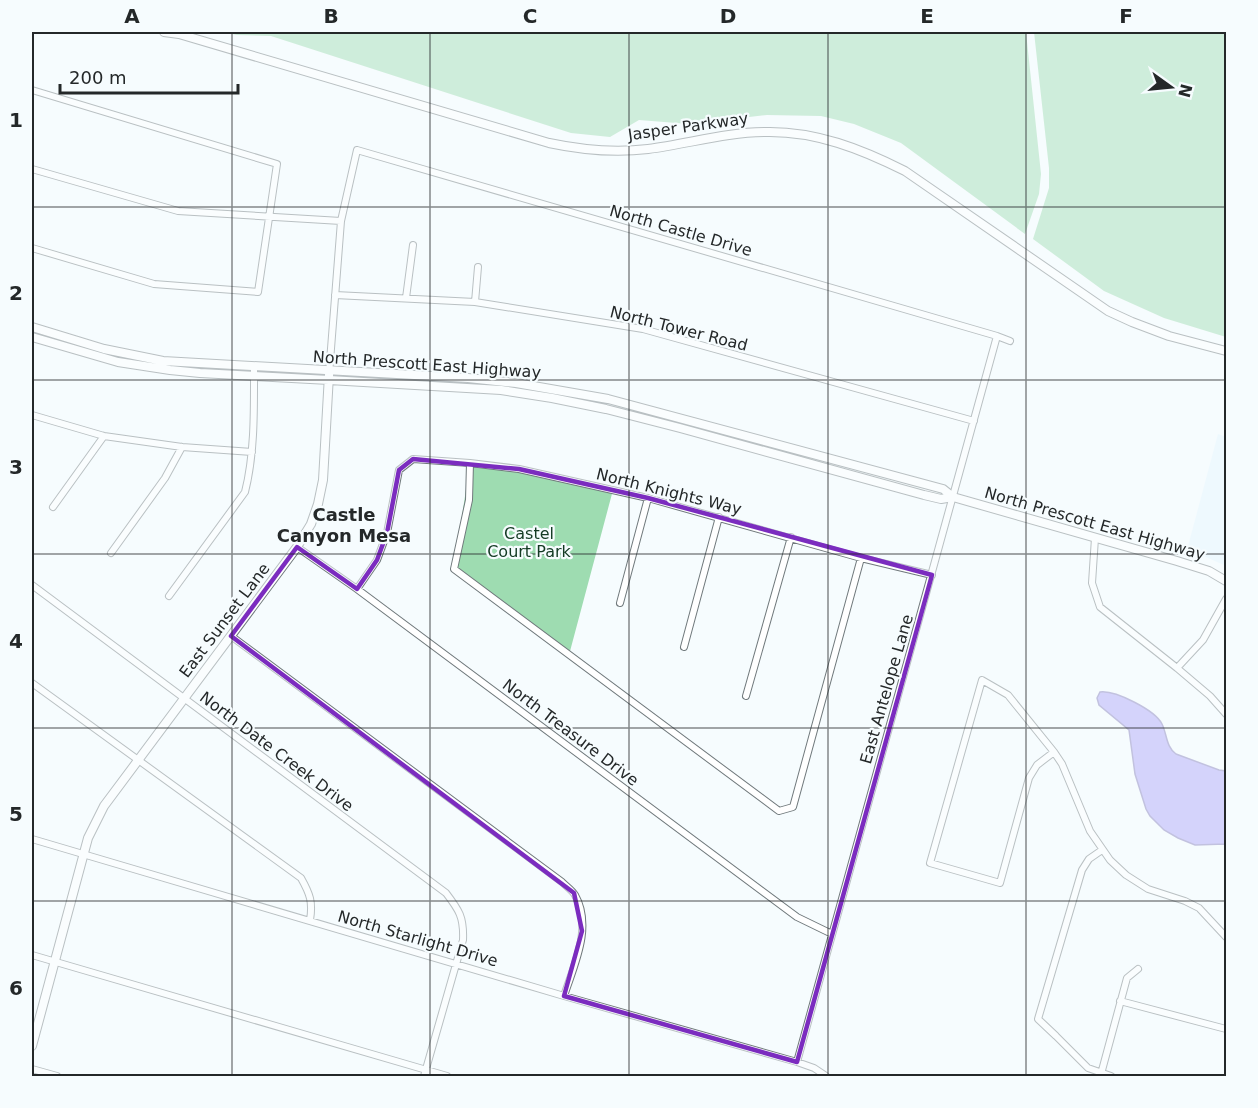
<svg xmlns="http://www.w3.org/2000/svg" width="1258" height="1108" font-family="'DejaVu Sans',sans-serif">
<rect width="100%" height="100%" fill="#f6fcfe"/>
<path fill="#e4f7fe" d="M1218,434L1226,437V566L1206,557L1187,550Z"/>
<path fill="#9edcb1" d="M222,32H1026L1041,174L1039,194L1025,234L901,143L854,124L821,116L767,115L689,124L639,120L610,137L571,133L271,36L237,35Z
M1034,32H1226V337L1164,318L1104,291L1033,239L1049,188V168Z
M470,463L613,490L569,655L454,569Z"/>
<path fill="#aca2f9" stroke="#837dbb" stroke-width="1.5" d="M1100,692C1115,690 1155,710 1162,724C1167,734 1166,747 1176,754L1219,770L1226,771V847L1225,844L1195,845L1178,838L1164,830L1150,816L1146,809L1135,774L1129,730L1099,705L1097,698Z"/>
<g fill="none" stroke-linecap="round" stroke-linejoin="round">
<g stroke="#70797c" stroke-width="8">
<path id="street" d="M32,90L277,164L258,292L154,284L32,248
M32,169L178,211L341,221
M335,295L475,302L643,329L974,421
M406,298L413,245
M475,302L478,267
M329,374L341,221L357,150L997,336
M32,415L104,436L182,447L252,452
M470,463L469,500L454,569L779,811L793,807L861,558
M53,507L104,436
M1095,538L1092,583L1100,607L1177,668L1210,696L1226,714
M297,547L357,589L797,917L832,934
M111,553L165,478L182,447
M32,585L446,893C459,910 464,917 463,940L424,1076
M357,589L377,560L387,533L399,470L413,459L470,463L519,469L648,498L861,558L932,575
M169,596L245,492C255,453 254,407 254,367
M620,603L648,498
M231,636L562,882C566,886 572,890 575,895C593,927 574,965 564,996
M684,647L719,517
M1177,668L1203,640L1226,599
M32,683L301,878C310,894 313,902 310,920
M746,696L791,537
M1054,752L1037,765L1029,778L1000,883L930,863L982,680L1008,695L1054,752L1062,764L1090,831L1110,860L1126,875L1148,889L1185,901L1199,908L1226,937
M32,839L564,996L797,1062L814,1068L826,1076
M1102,850L1089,859L1082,870L1038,1019L1056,1036L1088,1068L1111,1076
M32,955L447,1076
M1120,1001L1226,1029
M797,1062L997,336L1010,341
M32,1069L57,1076
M1101,1074L1127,978L1138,969"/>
</g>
<g stroke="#70797c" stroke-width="10">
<path id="secondary" d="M164,32L179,34L549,143C582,150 615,153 648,149C688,144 726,132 766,132C816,131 861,149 905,171L1108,311L1132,322L1169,336L1226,351
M32,327L104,349L163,361L468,378L516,383L608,399L943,489L953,497L1177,561L1209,571L1226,581
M32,337L118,362L170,370L200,373L329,380L501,390L552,398L606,409L680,428L924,495L941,499L953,497
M32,1046L88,838L104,806L297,547L311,524L318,504L323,480L329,375"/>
</g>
<use href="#street" stroke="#fff" stroke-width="6"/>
<use href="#secondary" stroke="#fff" stroke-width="8"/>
</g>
<path d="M0 0H1258V1108H0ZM413,459L519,469L648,498L932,575L797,1062L564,996L582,931L574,893L231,636L297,547L357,589L377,560L387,533L399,470Z" fill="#f6fcfe" fill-opacity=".55" fill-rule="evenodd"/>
<path fill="none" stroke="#7b2cbf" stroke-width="4.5" stroke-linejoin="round" d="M413,459L519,469L648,498L932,575L797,1062L564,996L582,931L574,893L231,636L297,547L357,589L377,560L387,533L399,470Z"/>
<path fill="none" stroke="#242829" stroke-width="1.5" stroke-opacity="0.55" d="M232,32V1076M430,32V1076M629,32V1076M828,32V1076M1026,32V1076M32,207H1226M32,380H1226M32,554H1226M32,728H1226M32,901H1226"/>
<g text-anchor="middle" stroke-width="4.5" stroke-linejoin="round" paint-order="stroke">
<g font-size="16" fill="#242829" stroke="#f6fcfe">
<text transform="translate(688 126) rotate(-8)" y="6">Jasper Parkway</text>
<text transform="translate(681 230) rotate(16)" y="6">North Castle Drive</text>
<text transform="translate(679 328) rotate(14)" y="6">North Tower Road</text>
<text transform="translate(427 364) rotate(4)" y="6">North Prescott East Highway</text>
<text transform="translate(669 491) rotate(14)" y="6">North Knights Way</text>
<text transform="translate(1095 523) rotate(16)" y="6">North Prescott East Highway</text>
<text transform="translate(224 620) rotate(-53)" y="6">East Sunset Lane</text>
<text transform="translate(886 689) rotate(-74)" y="6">East Antelope Lane</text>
<text transform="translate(571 732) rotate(37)" y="6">North Treasure Drive</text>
<text transform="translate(277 751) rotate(37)" y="6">North Date Creek Drive</text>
<text transform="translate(418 938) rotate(16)" y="6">North Starlight Drive</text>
</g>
<g font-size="16" fill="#133a23" stroke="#f6fcfe">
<text x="529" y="539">Castel<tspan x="529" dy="18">Court Park</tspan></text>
</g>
<g font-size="18" font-weight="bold" fill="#242829" stroke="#f6fcfe">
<text x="344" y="521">Castle<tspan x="344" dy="21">Canyon Mesa</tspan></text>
</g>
</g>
<rect width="1258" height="1108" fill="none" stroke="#f6fcfe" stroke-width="66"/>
<g transform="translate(1171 87) rotate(105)" stroke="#f6fcfe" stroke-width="4.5" paint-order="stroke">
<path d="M0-4.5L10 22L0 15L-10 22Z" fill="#242829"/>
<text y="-9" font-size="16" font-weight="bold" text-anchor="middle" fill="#242829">N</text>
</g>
<path d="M60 84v9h178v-9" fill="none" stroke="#242829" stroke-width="3"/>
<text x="69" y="84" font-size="18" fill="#242829" stroke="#f6fcfe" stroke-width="4.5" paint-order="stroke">200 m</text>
<rect x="33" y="33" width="1192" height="1042" fill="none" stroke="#242829" stroke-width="2"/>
<g font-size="20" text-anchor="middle" font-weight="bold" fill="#242829">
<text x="132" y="23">A</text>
<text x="331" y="23">B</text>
<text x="530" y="23">C</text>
<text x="728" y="23">D</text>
<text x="927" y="23">E</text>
<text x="1126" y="23">F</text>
<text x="16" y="127">1</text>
<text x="16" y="300">2</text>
<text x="16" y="474">3</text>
<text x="16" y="648">4</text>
<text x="16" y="821">5</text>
<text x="16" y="995">6</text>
</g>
</svg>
